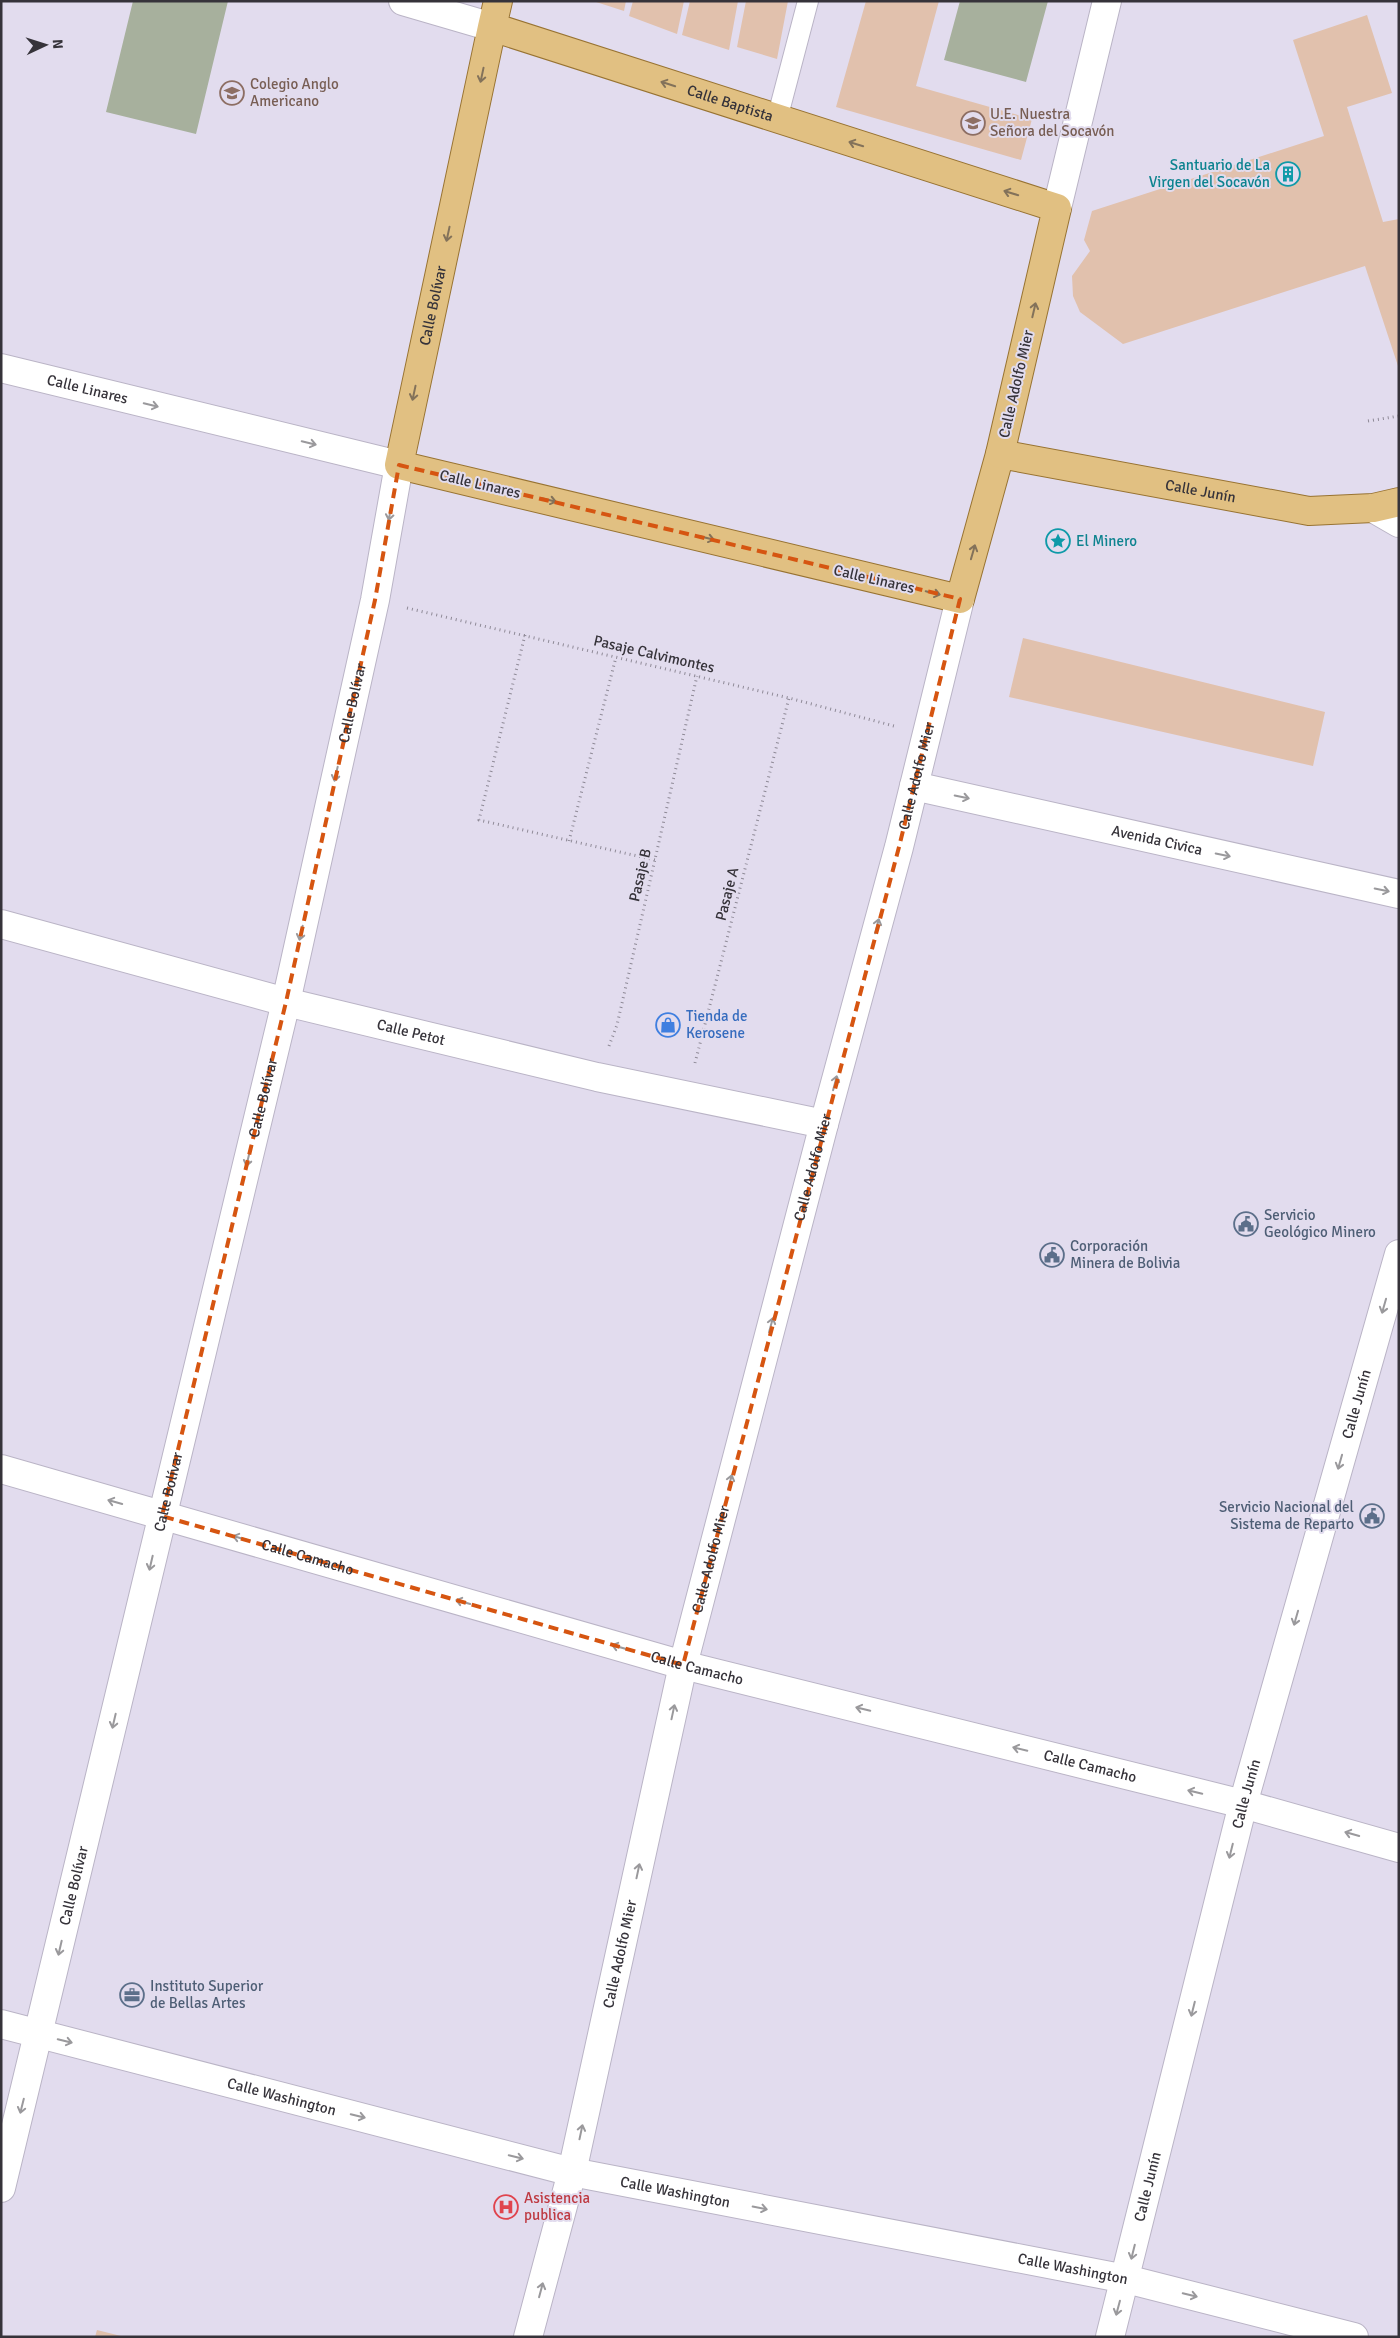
<svg xmlns="http://www.w3.org/2000/svg" width="1400" height="2338" font-family="Signika,sans-serif">
<rect width="100%" height="100%" fill="#e2dcee"/>
<path fill="#a7b09d" d="M133,1H228L196,134L106,112Z
M960,1H1048L1026,82L944,60Z"/>
<path fill="#e1c1ad" d="M593,1H626L624,11Z
M633,1H684L677,34L629,16Z
M690,1H738L729,50L682,35Z
M746,1H788L777,59L737,47Z
M866,1H939L916,86L1032,119L1021,160L836,107Z
M1367,15L1392,93L1347,107L1383,222L1399,219V369L1365,266L1123,344L1080,312L1073,296L1072,276L1090,251L1084,240L1092,211L1324,136L1293,40Z
M1023,638L1325,712L1313,766L1009,697Z
M97,2330L121,2336V2337H95Z"/>
<g fill="none" stroke-linecap="round" stroke-linejoin="round">
<g stroke="#bab4c6" stroke-width="22">
<path id="service" d="M777,119L808,1"/>
</g>
<g stroke="#bab4c6" stroke-width="30">
<g id="minor">
<path d="M403,1L492,27"/>
<path d="M1057,208L1107,1"/>
<path id="s1" d="M1,368L399,465"/>
<path d="M1373,508L1399,523"/>
<path id="s2" d="M914,786L1399,894"/>
<path id="s3" d="M1,924L286,1002L597,1077L824,1124"/>
<path id="s4" d="M1,1469L683,1665L1243,1804L1399,1848"/>
<path id="s5" d="M1,2024L572,2172L1126,2279L1354,2337"/>
<path id="s6" d="M1110,2337L1243,1804L1399,1254"/>
</g>
</g>
<g stroke="#bab4c6" stroke-width="30">
<g id="secondary">
<path id="s7" d="M1,2188L286,1002L375,600L399,465"/>
<path id="s8" d="M528,2337L572,2172L683,1665L824,1124L899,847L960,599"/>
</g>
</g>
<g stroke="#987332" stroke-width="30">
<g id="primary">
<path id="s9" d="M492,27L1057,208L1000,454L960,599L399,465L492,27L498,1"/>
<path id="s10" d="M1000,454L1309,511L1373,508L1399,502"/>
</g>
</g>
<path stroke="#8f8a97" stroke-width="3" stroke-dasharray="1 4" stroke-linecap="butt" d="M1368,421L1399,416
M407,608L789,698L894,726
M525,635L479,820L655,860
M569,841L616,657
M609,1046L617,1025L697,676
M695,1063L789,698"/>
<use href="#service" stroke="#fff" stroke-width="20"/>
<use href="#minor" stroke="#fff" stroke-width="28"/>
<use href="#secondary" stroke="#fff" stroke-width="28"/>
<use href="#primary" stroke="#e1c082" stroke-width="28"/>
</g>
<defs><path id="oneway-shaft" d="M-6 0H5M1.5-3L5.5 0L1.5 3" fill="none" stroke-width="1.6" stroke-linecap="round" stroke-linejoin="round" transform="scale(1.25)"/></defs>
<g stroke="#83725a">
<use href="#oneway-shaft" transform="translate(482 75) rotate(102)"/>
<use href="#oneway-shaft" transform="translate(668 84) rotate(-162)"/>
<use href="#oneway-shaft" transform="translate(856 144) rotate(-163)"/>
<use href="#oneway-shaft" transform="translate(1011 193) rotate(-163)"/>
<use href="#oneway-shaft" transform="translate(448 234) rotate(102)"/>
<use href="#oneway-shaft" transform="translate(1034 310) rotate(-77)"/>
<use href="#oneway-shaft" transform="translate(414 393) rotate(102)"/>
<use href="#oneway-shaft" transform="translate(549 500) rotate(13)"/>
<use href="#oneway-shaft" transform="translate(707 538) rotate(13)"/>
<use href="#oneway-shaft" transform="translate(973 552) rotate(-74)"/>
<use href="#oneway-shaft" transform="translate(933 593) rotate(13)"/>
</g>
<g stroke="#9a999c">
<use href="#oneway-shaft" transform="translate(151 405) rotate(14)"/>
<use href="#oneway-shaft" transform="translate(309 443) rotate(14)"/>
<use href="#oneway-shaft" transform="translate(390 513) rotate(100)"/>
<use href="#oneway-shaft" transform="translate(336 774) rotate(103)"/>
<use href="#oneway-shaft" transform="translate(962 797) rotate(12)"/>
<use href="#oneway-shaft" transform="translate(1223 855) rotate(12)"/>
<use href="#oneway-shaft" transform="translate(1382 890) rotate(12)"/>
<use href="#oneway-shaft" transform="translate(877 926) rotate(-75)"/>
<use href="#oneway-shaft" transform="translate(301 933) rotate(103)"/>
<use href="#oneway-shaft" transform="translate(835 1083) rotate(-75)"/>
<use href="#oneway-shaft" transform="translate(248 1159) rotate(103)"/>
<use href="#oneway-shaft" transform="translate(1384 1306) rotate(106)"/>
<use href="#oneway-shaft" transform="translate(771 1325) rotate(-75)"/>
<use href="#oneway-shaft" transform="translate(1340 1462) rotate(106)"/>
<use href="#oneway-shaft" transform="translate(730 1482) rotate(-75)"/>
<use href="#oneway-shaft" transform="translate(115 1502) rotate(-164)"/>
<use href="#oneway-shaft" transform="translate(240 1538) rotate(-164)"/>
<use href="#oneway-shaft" transform="translate(151 1563) rotate(103)"/>
<use href="#oneway-shaft" transform="translate(463 1602) rotate(-164)"/>
<use href="#oneway-shaft" transform="translate(1296 1618) rotate(106)"/>
<use href="#oneway-shaft" transform="translate(619 1647) rotate(-164)"/>
<use href="#oneway-shaft" transform="translate(863 1709) rotate(-166)"/>
<use href="#oneway-shaft" transform="translate(673 1712) rotate(-78)"/>
<use href="#oneway-shaft" transform="translate(114 1721) rotate(103)"/>
<use href="#oneway-shaft" transform="translate(1020 1749) rotate(-166)"/>
<use href="#oneway-shaft" transform="translate(1195 1792) rotate(-166)"/>
<use href="#oneway-shaft" transform="translate(1352 1834) rotate(-164)"/>
<use href="#oneway-shaft" transform="translate(1231 1851) rotate(104)"/>
<use href="#oneway-shaft" transform="translate(638 1871) rotate(-78)"/>
<use href="#oneway-shaft" transform="translate(60 1948) rotate(103)"/>
<use href="#oneway-shaft" transform="translate(1193 2009) rotate(104)"/>
<use href="#oneway-shaft" transform="translate(65 2041) rotate(14)"/>
<use href="#oneway-shaft" transform="translate(22 2106) rotate(104)"/>
<use href="#oneway-shaft" transform="translate(358 2116) rotate(14)"/>
<use href="#oneway-shaft" transform="translate(581 2132) rotate(-78)"/>
<use href="#oneway-shaft" transform="translate(516 2157) rotate(14)"/>
<use href="#oneway-shaft" transform="translate(760 2208) rotate(11)"/>
<use href="#oneway-shaft" transform="translate(1133 2252) rotate(104)"/>
<use href="#oneway-shaft" transform="translate(541 2290) rotate(-75)"/>
<use href="#oneway-shaft" transform="translate(1190 2295) rotate(14)"/>
<use href="#oneway-shaft" transform="translate(1118 2308) rotate(105)"/>
</g>
<path fill="none" stroke="#d65511" stroke-width="4" stroke-dasharray="10 6" stroke-linejoin="round" d="M399,465L960,599L899,847L683,1665L162,1516L286,1002L375,600Z"/>
<defs>
<g id="school-ring" transform="scale(1.25)"><circle r="9.5" fill="#e2dcee" stroke="#8d6e63" stroke-width="1.5"/><path d="M0-5L7-2L0 1L-7-2ZM-4 1L0 2.5L4 1V4Q0 6-4 4Z" fill="#8d6e63"/></g>
<g id="building-ring" transform="scale(1.25)"><circle r="9.5" fill="#e2dcee" stroke="#0f9aa8" stroke-width="1.5"/><path d="M-4-6H4V6H1V3H-1V6H-4ZM-2.5-4.3h1.7v1.8h-1.7ZM.8-4.3h1.7v1.8H.8ZM-2.5-1h1.7V.8h-1.7ZM.8-1h1.7V.8H.8Z" fill="#0f9aa8"/></g>
<g id="sight-ring" transform="scale(1.25)"><circle r="9.5" fill="#e2dcee" stroke="#0f9aa8" stroke-width="1.5"/><path d="M0-6L1.8-2.2L6-1.7L2.9 1.2L3.7 5.4L0 3.3L-3.7 5.4L-2.9 1.2L-6-1.7L-1.8-2.2Z" fill="#0f9aa8"/></g>
<g id="shop-ring" transform="scale(1.25)"><circle r="9.5" fill="#e2dcee" stroke="#3f7fe0" stroke-width="1.5"/><path d="M-5-2.5h2.3a2.7 3.5 0 0 1 5.4 0H5L5.5 6h-11ZM-1.5-2.5h3a1.5 2.3 0 0 0-3 0Z" fill="#3f7fe0"/></g>
<g id="civic-ring" transform="scale(1.25)"><circle r="9.5" fill="#e2dcee" stroke="#5c6f8a" stroke-width="1.5"/><path d="M-.6-6.5H3V-4.5H.6V-3L4-1V1h2V6H-6V1h2V-1L-.6-3ZM-1.2 2.5V6h2.4V2.5Z" fill="#5c6f8a"/></g>
<g id="office-ring" transform="scale(1.25)"><circle r="9.5" fill="#e2dcee" stroke="#5c6f8a" stroke-width="1.5"/><path d="M-6-3h4V-5.5h4V-3h4V5H-6ZM-1-4.5V-3h2v-1.5ZM-6 0V1H6V0Z" fill="#5c6f8a"/></g>
<g id="hospital-ring" transform="scale(1.25)"><circle r="9.5" fill="#e2dcee" stroke="#e0444e" stroke-width="1.5"/><path d="M-5-5h3v3.5h4V-5h3V5h-3V1.5h-4V5h-3Z" fill="#e0444e"/></g>
</defs>
<g fill-rule="evenodd">
<use href="#school-ring" x="232" y="93"/>
<use href="#school-ring" x="973" y="123"/>
<use href="#building-ring" x="1288" y="174"/>
<use href="#sight-ring" x="1058" y="541"/>
<use href="#shop-ring" x="668" y="1025"/>
<use href="#civic-ring" x="1246" y="1224"/>
<use href="#civic-ring" x="1052" y="1255"/>
<use href="#civic-ring" x="1372" y="1516"/>
<use href="#office-ring" x="132" y="1995"/>
<use href="#hospital-ring" x="506" y="2207"/>
</g>
<g text-anchor="middle" stroke-width="4" stroke-linejoin="round" paint-order="stroke">
<g font-size="15" fill="#785e54" stroke="#e2dcee" text-anchor="start">
<text x="250" y="89">Colegio Anglo<tspan x="250" dy="17">Americano</tspan></text>
<text x="990" y="119">U.E. Nuestra<tspan x="990" dy="17">Señora del Socavón</tspan></text>
</g>
<g font-size="15" fill="#36333a" stroke="#e2dcee">
<text dy="5" stroke="none"><textPath href="#s9" startOffset="250">Calle Baptista</textPath></text>
<text dy="5" stroke="none"><textPath href="#s9" startOffset="1736">Calle Bolívar</textPath></text>
<text transform="translate(1016 384) rotate(-77)" y="5">Calle Adolfo Mier</text>
<text dy="5" stroke="none"><textPath href="#s1" startOffset="89">Calle Linares</textPath></text>
<text transform="translate(480 484) rotate(13)" y="5">Calle Linares</text>
<text dy="5" stroke="none"><textPath href="#s10" startOffset="204">Calle Junín</textPath></text>
<text transform="translate(874 579) rotate(13)" y="5">Calle Linares</text>
<text transform="translate(654 654) rotate(13)" y="5">Pasaje Calvimontes</text>
<text dy="5" stroke="none"><textPath href="#s7" startOffset="1526">Calle Bolívar</textPath></text>
<text dy="5" stroke="none"><textPath href="#s8" startOffset="1609">Calle Adolfo Mier</textPath></text>
<text dy="5" stroke="none"><textPath href="#s2" startOffset="249">Avenida Civica</textPath></text>
<text transform="translate(640 875) rotate(-77)" y="5">Pasaje B</text>
<text transform="translate(727 894) rotate(-76)" y="5">Pasaje A</text>
<text dy="5" stroke="none"><textPath href="#s3" startOffset="424">Calle Petot</textPath></text>
<text dy="5" stroke="none"><textPath href="#s7" startOffset="1121">Calle Bolívar</textPath></text>
<text dy="5" stroke="none"><textPath href="#s8" startOffset="1204">Calle Adolfo Mier</textPath></text>
<text dy="5" stroke="none"><textPath href="#s6" startOffset="965">Calle Junín</textPath></text>
<text dy="5" stroke="none"><textPath href="#s7" startOffset="716">Calle Bolívar</textPath></text>
<text dy="5" stroke="none"><textPath href="#s4" startOffset="319">Calle Camacho</textPath></text>
<text dy="5" stroke="none"><textPath href="#s8" startOffset="799">Calle Adolfo Mier</textPath></text>
<text dy="5" stroke="none"><textPath href="#s4" startOffset="724">Calle Camacho</textPath></text>
<text dy="5" stroke="none"><textPath href="#s4" startOffset="1129">Calle Camacho</textPath></text>
<text dy="5" stroke="none"><textPath href="#s6" startOffset="560">Calle Junín</textPath></text>
<text dy="5" stroke="none"><textPath href="#s7" startOffset="311">Calle Bolívar</textPath></text>
<text dy="5" stroke="none"><textPath href="#s8" startOffset="394">Calle Adolfo Mier</textPath></text>
<text dy="5" stroke="none"><textPath href="#s5" startOffset="290">Calle Washington</textPath></text>
<text dy="5" stroke="none"><textPath href="#s6" startOffset="155">Calle Junín</textPath></text>
<text dy="5" stroke="none"><textPath href="#s5" startOffset="695">Calle Washington</textPath></text>
<text dy="5" stroke="none"><textPath href="#s5" startOffset="1100">Calle Washington</textPath></text>
</g>
<g font-size="15" fill="#0d838f" stroke="#e2dcee" text-anchor="end">
<text x="1270" y="170">Santuario de La<tspan x="1270" dy="17">Virgen del Socavón</tspan></text>
<text x="1076" y="546" text-anchor="start">El Minero</text>
</g>
<g font-size="15" fill="#366cbe" stroke="#e2dcee" text-anchor="start">
<text x="686" y="1021">Tienda de<tspan x="686" dy="17">Kerosene</tspan></text>
</g>
<g font-size="15" fill="#4e5e75" stroke="#e2dcee" text-anchor="start">
<text x="1264" y="1220">Servicio<tspan x="1264" dy="17">Geológico Minero</tspan></text>
<text x="1070" y="1251">Corporación<tspan x="1070" dy="17">Minera de Bolivia</tspan></text>
<text x="1354" y="1512" text-anchor="end">Servicio Nacional del<tspan x="1354" dy="17">Sistema de Reparto</tspan></text>
<text x="150" y="1991">Instituto Superior<tspan x="150" dy="17">de Bellas Artes</tspan></text>
</g>
<g font-size="15" fill="#be3a42" stroke="#e2dcee" text-anchor="start">
<text x="524" y="2203">Asistencia<tspan x="524" dy="17">publica</tspan></text>
</g>
</g>
<rect width="1400" height="2338" fill="none" stroke="#36333a" stroke-width="5"/>
<g transform="translate(45 45) rotate(86)" stroke="#e2dcee" stroke-width="4" paint-order="stroke">
<path d="M0-4L9 19L0 12L-9 19Z" fill="#36333a"/>
<text y="-8" font-size="14" font-weight="bold" text-anchor="middle" fill="#36333a">N</text>
</g>
</svg>
